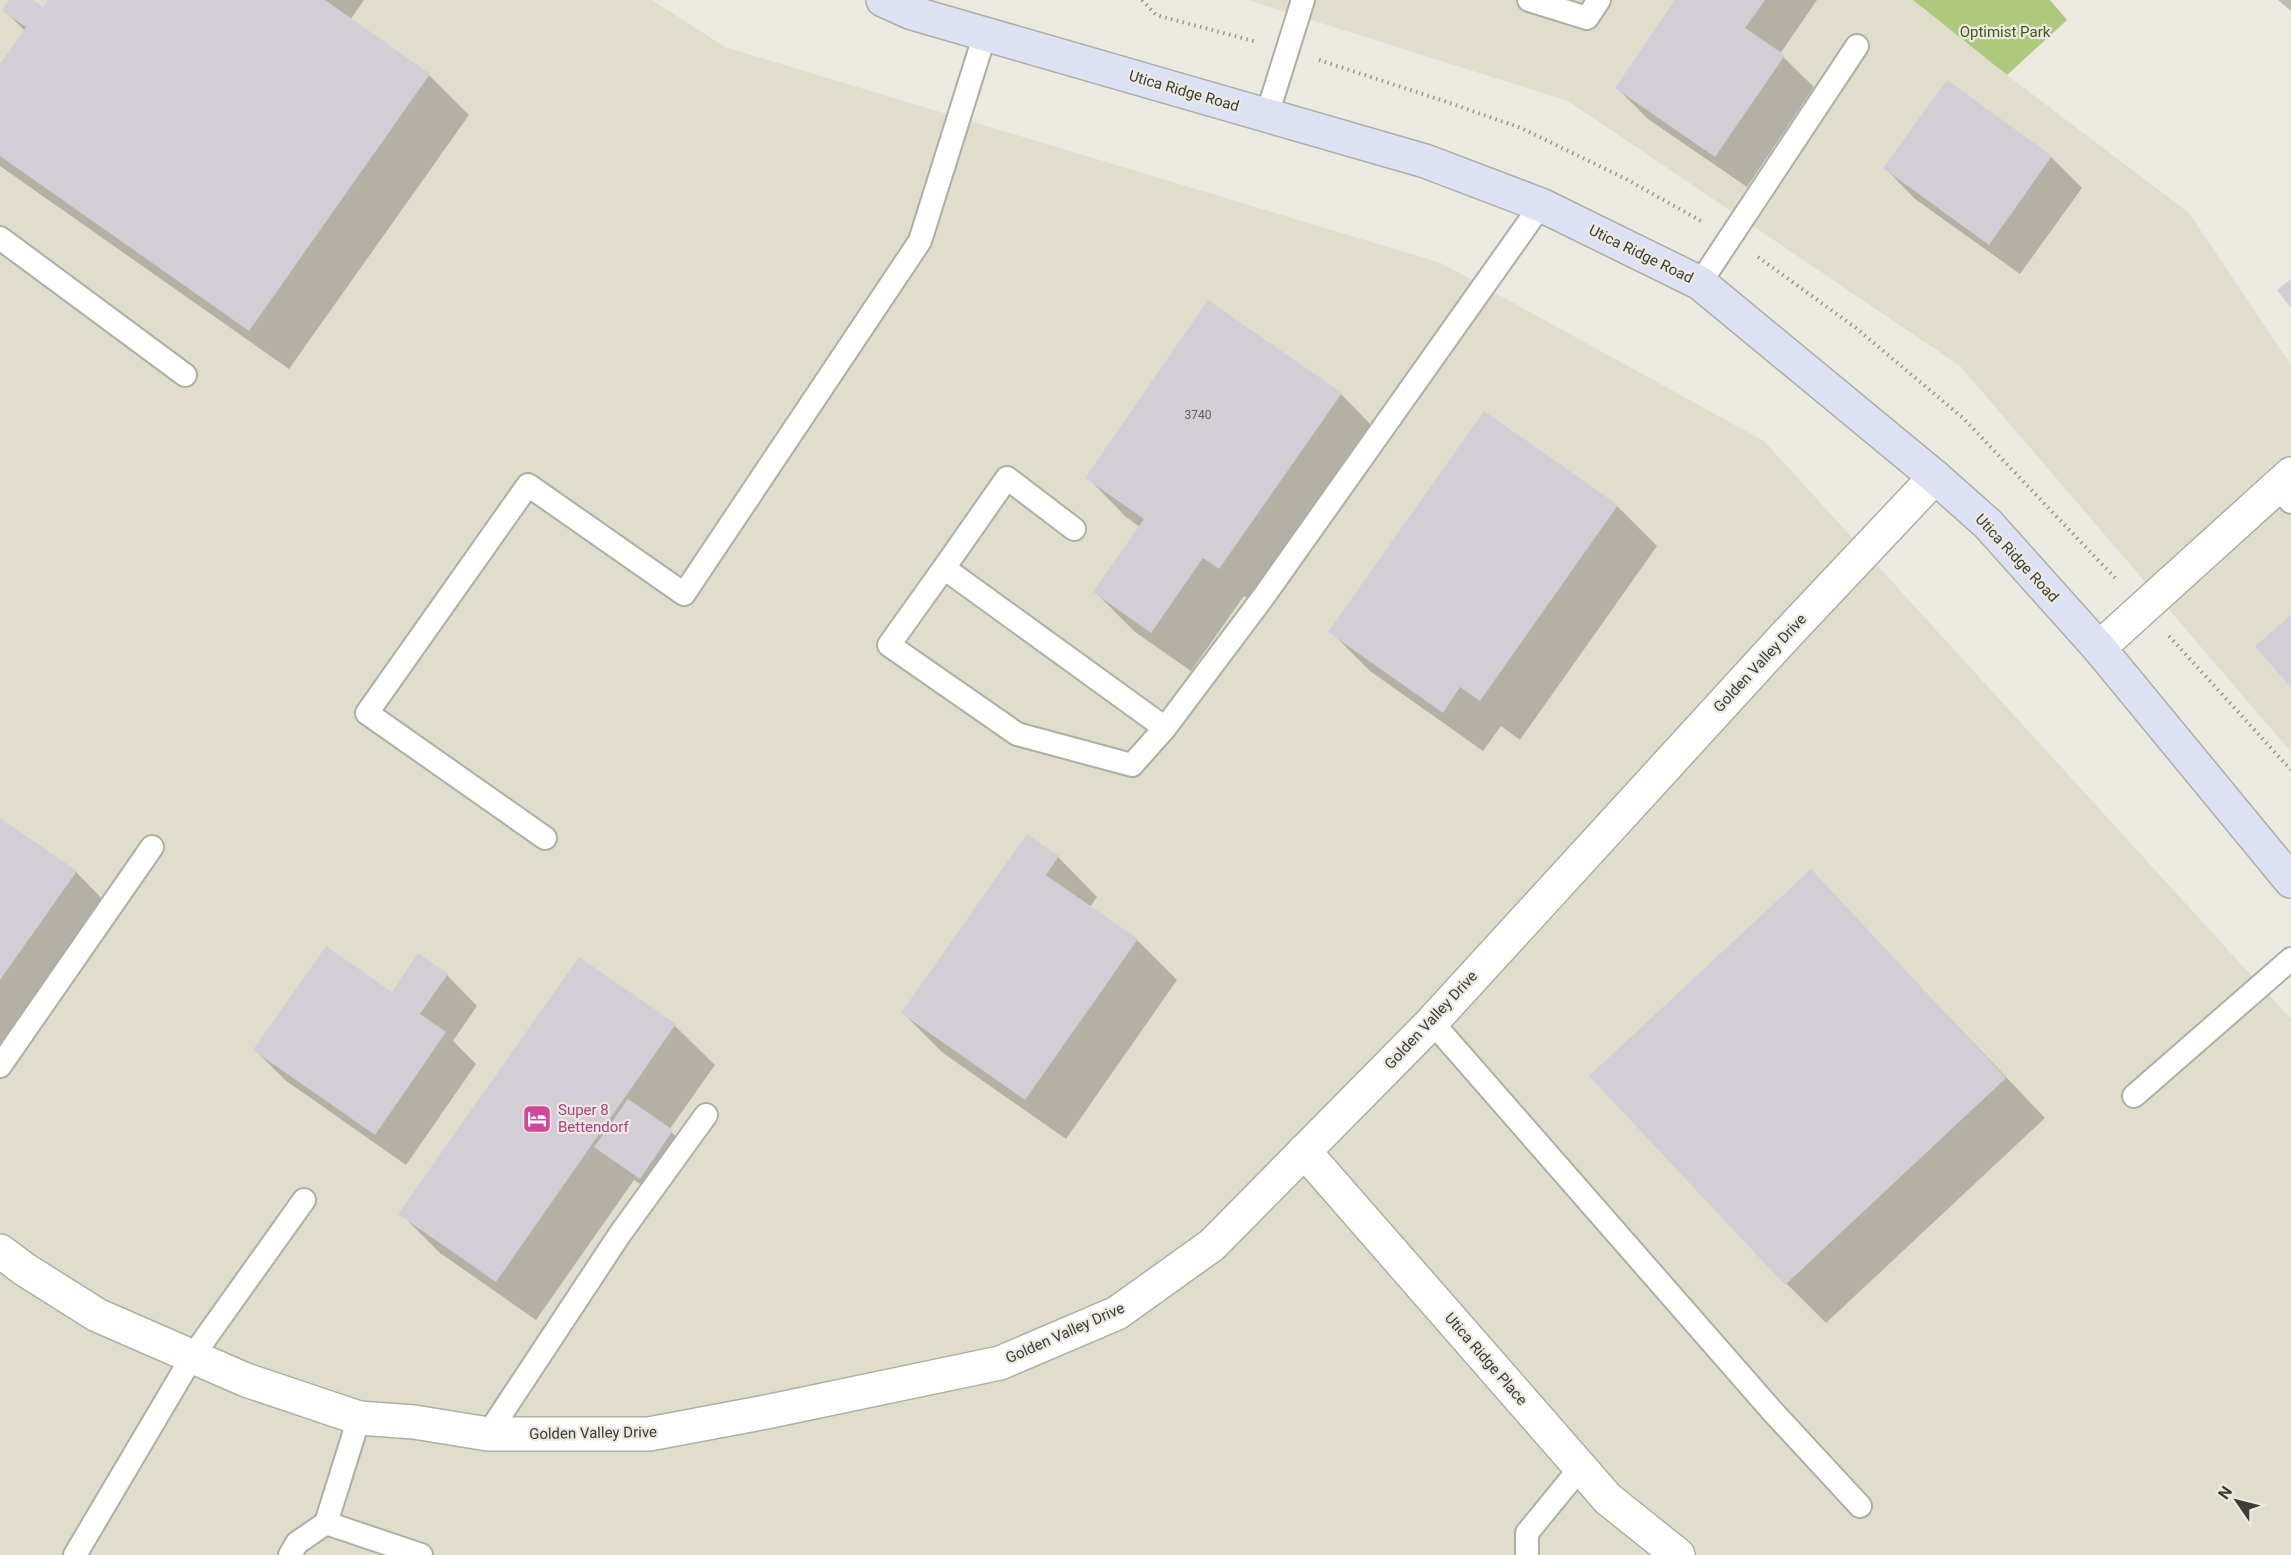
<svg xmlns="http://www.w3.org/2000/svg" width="2291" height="1555" font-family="Roboto,sans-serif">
<rect width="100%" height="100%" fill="#eceae0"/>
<path fill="#e1ddcc" d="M0,0H652L725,47L1441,263L1764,441L2291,1019V1555H0Z
M1248,0H1913L2007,75L2189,213L2291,365V752L1960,366L1568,101Z"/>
<path fill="#acc97d" d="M1913,0H2050L2067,20L2007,75Z"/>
<path fill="#0003" d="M11,0H31L44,9L50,0H364L350,20L429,75L469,115L289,369L0,166V67L25,31L4,10Z
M1677,0H1817L1780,54L1814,87L1747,187L1648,119L1617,88Z
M2278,0H2291V11Z
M2051,157L2082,188L2020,274L1915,199L1885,168Z
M1341,394L1380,434L1260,607L1244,596L1191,671L1135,632L1095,592L1140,527L1126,517L1087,477Z
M1485,413L1617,506L1657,546L1520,740L1501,726L1483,751L1370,671L1330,631Z
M0,819L76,872L115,912L0,1077Z
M1058,857L1097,897L1090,907L1137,940L1177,980L1066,1139L943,1053L903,1013Z
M1810,871L2045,1118L1826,1323L1786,1283Z
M447,975L477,1006L453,1041L476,1064L406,1165L285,1080L255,1050L392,994Z
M675,1026L715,1065L669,1130L693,1152L661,1198L634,1180L536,1320L440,1253L400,1213Z"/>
<path fill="#d3cdd6" d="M9,0H33L43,7L48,0H325L430,74L249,331L0,156V64L26,27L2,11Z
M1675,0H1765L1745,28L1785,55L1715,157L1615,88Z
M1947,80L2052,156L1989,245L1883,168Z
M2291,279V308L2277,290Z
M1208,300L1342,393L1219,569L1203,558L1151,633L1093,592L1144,519L1085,478Z
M1484,411L1618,505L1480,701L1460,687L1443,713L1328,632Z
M2291,615V688L2255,646Z
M0,818L77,871L0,980Z
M1027,834L1059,856L1046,875L1138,939L1025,1100L901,1013Z
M1811,869L2006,1078L1785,1285L1589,1076Z
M326,946L392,992L418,953L448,974L420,1014L446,1032L375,1135L253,1050Z
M579,957L676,1024L496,1282L398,1214Z
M628,1099L673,1130L640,1179L594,1147Z"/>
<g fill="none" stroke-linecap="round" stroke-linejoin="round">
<g stroke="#afaea4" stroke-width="26">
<path id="lane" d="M1529,0L1587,18L1599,0
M1267,115L1303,0
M0,238L185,375
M1700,283L1857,46
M2276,486L2291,502
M944,568L1165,728L1132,765L1017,734L889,645Z
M944,568L1007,478L1074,529
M1165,728L1264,596L1541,205
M545,838L367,713L528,485L684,594L920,241L985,34
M1432,1022L1773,1412L1860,1506
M0,1066L152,847
M2134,1096L2291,959
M488,1434L620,1234L706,1115
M326,1523L359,1418
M75,1555L192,1357L304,1200
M290,1555L297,1543L326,1523L421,1555
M1527,1555V1533L1581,1467"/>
</g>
<g stroke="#afaea4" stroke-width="36">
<path id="street" d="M2099,648L2291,474
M1304,1151L1608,1499L1678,1555
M0,1251L24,1269L97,1315L246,1380L359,1418L414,1422L488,1434H649L766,1412L1000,1363L1117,1313L1212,1245L1432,1022L1787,634L1935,477"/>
</g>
<g stroke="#afaea4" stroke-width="36">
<path id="secondary" d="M883,0L912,13L1425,161L1541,205L1700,283L1935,477L1988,524L2099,648L2291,881"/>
</g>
<path stroke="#989790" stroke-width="4" stroke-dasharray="1.5 4.5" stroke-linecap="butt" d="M1142,0L1156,15L1257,42
M1319,60L1441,100L1521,128L1626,179L1701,221
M1758,257L1856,328L1963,418L2117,580
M2169,636L2291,770"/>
<use href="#lane" stroke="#fff" stroke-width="22"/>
<use href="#street" stroke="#fff" stroke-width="33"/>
<use href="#secondary" stroke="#dce2f4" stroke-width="33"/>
</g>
<defs>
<g id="hotel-square" transform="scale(1.5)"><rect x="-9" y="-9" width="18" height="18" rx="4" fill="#d1479c" stroke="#eceae0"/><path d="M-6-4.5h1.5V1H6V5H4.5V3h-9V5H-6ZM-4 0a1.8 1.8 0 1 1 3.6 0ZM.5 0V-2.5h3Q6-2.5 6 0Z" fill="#fff"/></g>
</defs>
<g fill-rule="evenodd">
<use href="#hotel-square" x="537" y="1119"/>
</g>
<g text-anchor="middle" stroke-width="4.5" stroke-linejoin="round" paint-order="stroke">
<g font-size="12" fill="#626060">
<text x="1198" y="419">3740</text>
</g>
<g font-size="15" fill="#42561c" stroke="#eceae0">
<text x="2005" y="37">Optimist Park</text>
</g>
<g font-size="15" fill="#3c3c38" stroke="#eceae0">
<text transform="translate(1184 91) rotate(16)" y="5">Utica Ridge Road</text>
<text transform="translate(1641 254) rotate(26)" y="5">Utica Ridge Road</text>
<text transform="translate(2017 558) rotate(47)" y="5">Utica Ridge Road</text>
<text transform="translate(1760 663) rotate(-47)" y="5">Golden Valley Drive</text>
<text transform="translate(1431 1020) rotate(-47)" y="5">Golden Valley Drive</text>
<text transform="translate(1065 1333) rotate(-24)" y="5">Golden Valley Drive</text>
<text transform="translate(1486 1359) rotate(49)" y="5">Utica Ridge Place</text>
<text transform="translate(593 1433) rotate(-1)" y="5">Golden Valley Drive</text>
</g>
<g font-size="15" fill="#b23c85" stroke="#eceae0" text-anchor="start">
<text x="558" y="1115">Super 8<tspan x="558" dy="17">Bettendorf</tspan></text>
</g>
</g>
<g transform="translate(2237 1501) rotate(305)" stroke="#eceae0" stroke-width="4.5" paint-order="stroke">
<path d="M0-4.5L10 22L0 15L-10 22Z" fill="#3c3c38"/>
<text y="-9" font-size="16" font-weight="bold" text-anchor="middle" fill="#3c3c38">N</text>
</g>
</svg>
